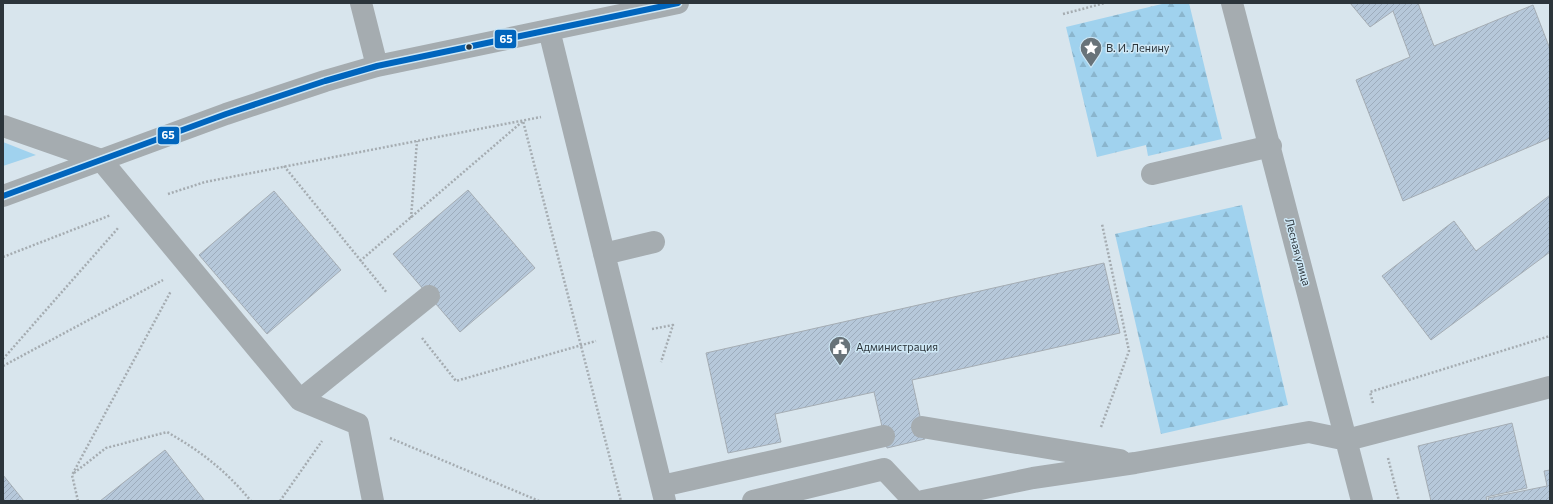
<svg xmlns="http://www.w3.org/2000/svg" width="1553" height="504" font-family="Commissioner,sans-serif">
<defs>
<pattern id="forest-firs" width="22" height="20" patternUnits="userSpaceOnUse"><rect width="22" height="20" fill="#a0d2ee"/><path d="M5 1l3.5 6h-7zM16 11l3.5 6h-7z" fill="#8ab5cd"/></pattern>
<pattern id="building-hatch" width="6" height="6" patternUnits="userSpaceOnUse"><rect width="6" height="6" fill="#b6c8da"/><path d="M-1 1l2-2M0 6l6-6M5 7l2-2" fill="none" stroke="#9dacbc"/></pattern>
</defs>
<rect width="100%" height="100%" fill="#d8e5ed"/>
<path fill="#a0d2ee" d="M3,142L36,155L3,166Z"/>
<path fill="url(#forest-firs)" d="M1166,3H1189L1222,139L1148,156L1146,145L1097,157L1066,27Z
M1242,205L1288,405L1161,434L1115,234Z"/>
<path fill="url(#building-hatch)" stroke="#a5adb4" d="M1350,3H1418L1434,46L1533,5L1550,49V138L1403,201L1356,80L1410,57L1393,11L1370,27Z
M468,190L535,268L460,332L393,254Z
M274,191L341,270L267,334L199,255Z
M1550,195V252L1431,340L1382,276L1454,221L1476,251Z
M1104,263L1120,333L912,380L925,439L887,448L874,392L775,414L781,442L728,453L706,353Z
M1512,423L1527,488L1486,497L1487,501H1431L1418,446Z
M165,450L205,501H100Z
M1550,470V501H1489L1488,498L1547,486L1544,471Z
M3,475L24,501H3Z"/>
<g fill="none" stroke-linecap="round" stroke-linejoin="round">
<path stroke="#a5acb1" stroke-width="2.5" stroke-dasharray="2 2" stroke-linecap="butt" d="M1063,14L1105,3
M284,166L387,293
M168,194L205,182L541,117
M411,218L417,141
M3,257L111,215
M360,261L523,121L621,501
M652,329L673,325L661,362
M422,338L456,381L596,341
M3,359L119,227
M3,366L163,280
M1373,403L1370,392L1550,336
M1101,427L1129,351L1102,224
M390,438L539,501
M1388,458L1399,501
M74,473L106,448L167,432C202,452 225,470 251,501
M78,501L72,475L171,291
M280,501L322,441"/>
<path stroke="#a5acb0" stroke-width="22" d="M361,3L377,66
M1232,3L1362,501
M549,30L665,501
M3,126L101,160
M101,160L300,400L429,296
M1152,174L1271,146
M3,196L226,114L325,81L377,66L678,3
M604,254L654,242
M300,400L358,424L373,501
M922,427L1120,460
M662,486L884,436
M753,501L884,469L914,501
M923,501L1033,478L1135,463L1309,432L1347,440L1550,387"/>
<g stroke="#cfe8f6" stroke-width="9">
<path id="bus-1" d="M3,196L226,114L325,81L377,66L678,3"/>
</g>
<use href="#bus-1" stroke="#0065bd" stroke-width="6"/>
</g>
<defs>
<g id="sight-pin" transform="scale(1.15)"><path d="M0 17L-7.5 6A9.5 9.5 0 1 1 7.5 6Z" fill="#687379" stroke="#cfe8f6"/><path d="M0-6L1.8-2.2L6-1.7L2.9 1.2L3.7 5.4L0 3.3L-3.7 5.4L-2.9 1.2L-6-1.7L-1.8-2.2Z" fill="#fff"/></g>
<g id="civic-pin" transform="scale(1.15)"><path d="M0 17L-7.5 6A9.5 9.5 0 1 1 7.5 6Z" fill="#687379" stroke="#cfe8f6"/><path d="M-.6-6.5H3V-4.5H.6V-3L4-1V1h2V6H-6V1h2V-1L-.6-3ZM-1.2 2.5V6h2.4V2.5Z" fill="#fff"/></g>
</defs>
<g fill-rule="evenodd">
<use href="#sight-pin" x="1091" y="48"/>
<use href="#civic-pin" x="840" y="347"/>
</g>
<circle fill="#2c353b" stroke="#cfe8f6" stroke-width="1.5" cx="469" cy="47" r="3.5"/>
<g text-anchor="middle" stroke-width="3" stroke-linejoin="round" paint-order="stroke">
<g font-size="11" fill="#2c353b" stroke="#cfe8f6" text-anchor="start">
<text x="1106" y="52">В. И. Ленину</text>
<text x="856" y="351">Администрация</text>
</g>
<g font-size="11" fill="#2c353b" stroke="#cfe8f6">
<text transform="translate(1298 252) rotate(75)" y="4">Лесная улица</text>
</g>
</g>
<g stroke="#cfe8f6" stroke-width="1.5">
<rect x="494" y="29" width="23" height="20" rx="4" fill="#0065bd"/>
<rect x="157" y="126" width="23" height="19" rx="4" fill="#0065bd"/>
</g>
<g font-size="11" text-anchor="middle" font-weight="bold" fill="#fff">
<text x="506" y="43">65</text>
<text x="168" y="139">65</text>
</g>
<rect width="1553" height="504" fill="none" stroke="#2c353b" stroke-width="8"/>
</svg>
